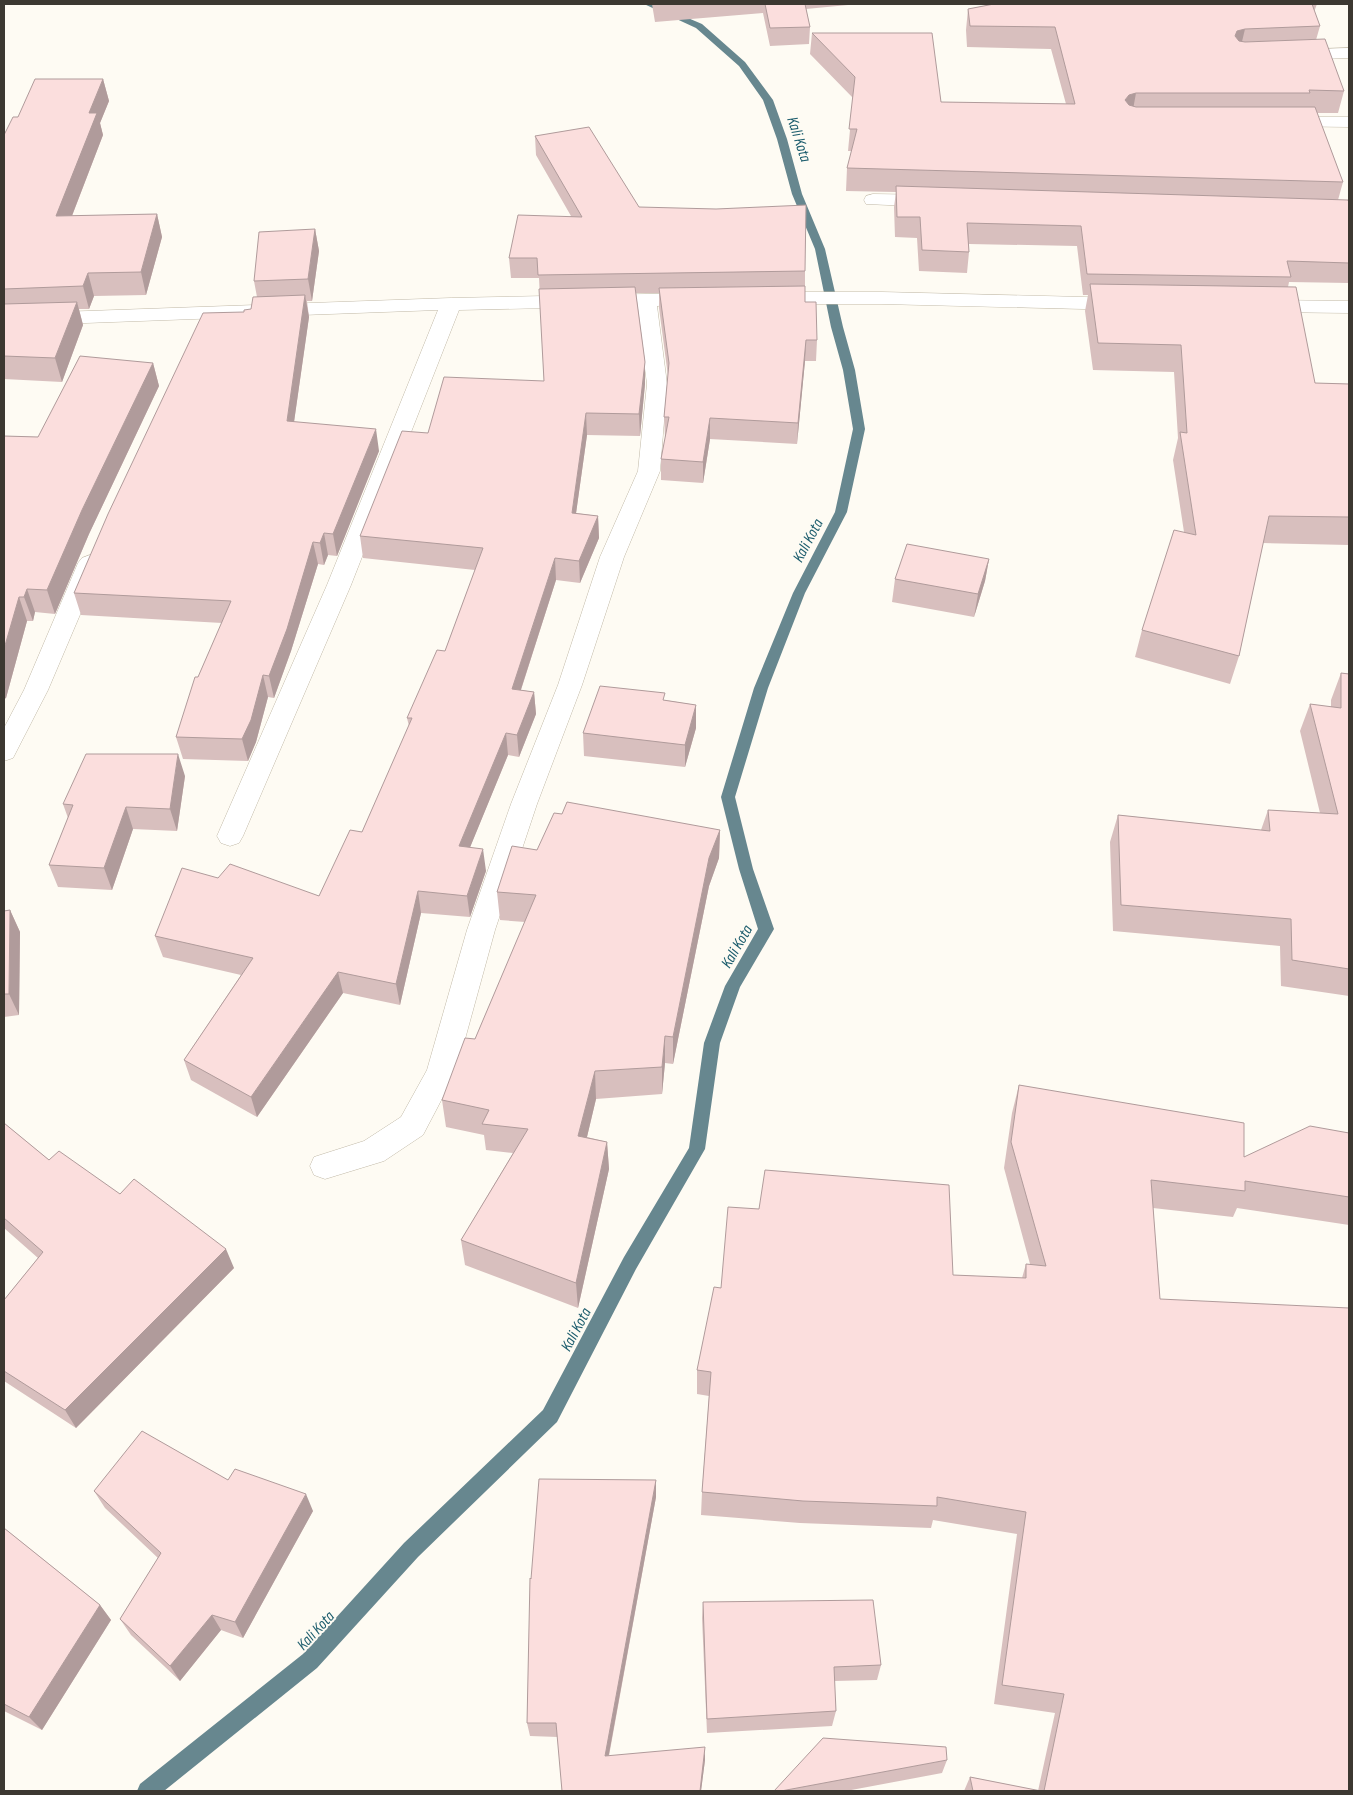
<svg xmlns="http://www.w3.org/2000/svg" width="1353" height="1795" font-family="'Sofia Sans Condensed',sans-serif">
<rect width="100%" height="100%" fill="#fefbf3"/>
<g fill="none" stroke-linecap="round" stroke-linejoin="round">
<path fill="#67878f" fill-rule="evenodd" d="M644,4H655L702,24L745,62L773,100L787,139L802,194L825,249L843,327L855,370L865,429L847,512L805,593L768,688L735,797L753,869L774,929L740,987L720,1043L705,1149L636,1269L557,1422L418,1557L317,1668L164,1791H137L140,1784L303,1654L404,1543L543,1410L624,1257L689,1148L704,1043L725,986L758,929L739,869L721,797L754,688L793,593L835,512L853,429L843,370L831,327L815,249L792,194L777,139L763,100L739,66L696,28Z"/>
<g stroke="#c1b9a7" stroke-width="1">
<path id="minor" d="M1349,48V58L1294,60L1288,59L1286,55L1288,51L1294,50Z
M1284,117H1349V127L1278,126L1275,122L1278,118Z
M873,194L933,195L940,197L942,201L940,205L933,207L866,204L864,200L866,196Z
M768,292H882L1123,298L1130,300L1133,304L1130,308L1123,310L882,304H768L761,302L758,298L761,294Z
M695,293L702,295L705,299L702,303L657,306L667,384L660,471L624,557L582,685L537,804L495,930L456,1072L423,1135L384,1161L325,1179L314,1175L310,1166L314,1157L364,1141L401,1117L427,1070L467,930L511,804L558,685L600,557L638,471L647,384L637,306L459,310L351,585L243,836L239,843L230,846L221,843L217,836L327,585L438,310L4,326V314L451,298Z
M1263,300L1349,301V313L1263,312L1256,310L1253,306L1256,302Z
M90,555L98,558L102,563L48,690L13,758L4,761V728L24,690L78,563L82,558Z"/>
</g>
<use href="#minor" fill="#fff" fill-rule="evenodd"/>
</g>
<path fill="#d8bfbe" d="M652,4H848V5L806,9L810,27L809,44L770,46L763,13L655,22Z
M994,4H1317L1314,12L1320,26L1316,40L1344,91L1338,113H1317L1343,182L1338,200L1349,203V283L1289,282L1288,287L1315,383L1349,384V545L1263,543L1239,656L1230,684L1135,657L1142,630L1184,532L1173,460L1178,438L1174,372L1093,370L1085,311L1088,295H1083L1077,246L969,244V252L967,273L919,271L917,238L895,237L894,207L896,192L846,191L847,168L852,151H848L853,98L810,54L812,33L941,102L1066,104L1051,49L967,47L966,30L968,9Z
M103,79L109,101L100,123L103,135L72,216L157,214L162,237L146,295L94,296L89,309H79L83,325L62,382L4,379V135L18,117Z
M535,136L639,207L805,271V302L817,340L816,361H805L797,444L710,439L703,483L661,480V459L666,437H665L664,417L668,376L659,308V293H636L645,362V384L640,436L587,435L576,513L598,516L599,538L580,583L556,580L521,690L534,692L536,714L519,757L508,755L470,847L486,871L470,917L421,913L400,1005L343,993L257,1117L191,1080L184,1060L241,975L163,957L155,936L218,878L319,896L362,832L409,726L407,718L445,651L475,570L363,558L360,536L428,433L544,381L539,278H511L509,258L571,216L536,155Z
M315,229L319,251L312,301H307L309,317L294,422L379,451L337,556L328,555L324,565L318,564L291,651L274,698L268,697L256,742L248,761L183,759L176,737L198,677L222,623L81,615L74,593L244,312L251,309L257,297L254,281Z
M153,363L159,386L89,534L55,614L35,612L33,621H27L6,698L4,699V436L38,437Z
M989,559L985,581L974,617L892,602L895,579Z
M1341,673L1349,674V996L1281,986L1280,946L1113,931L1110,842L1118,815L1261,830L1268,810L1320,813L1300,731L1310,704L1331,707V700Z
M665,700L696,705V728L685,767L584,756L583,733Z
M185,776L177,831L133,829L112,890L58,887L49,865L68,818L63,804Z
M720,830L719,858L709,886L673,1064L665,1063L662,1094L596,1099L587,1137L607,1142L609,1169L578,1308L465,1265L461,1240L513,1153L486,1150L484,1135L446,1127L442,1100L475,1039L525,922L500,920L497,892L537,850Z
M10,910L20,932L19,1015L4,1017V911Z
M1019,1085L1244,1157L1349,1133V1225L1237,1208L1233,1217L1153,1208L1160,1299L1349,1791H964L970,1777L1038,1791L1055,1713L994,1704L1017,1534L933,1520L931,1528L800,1523L701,1515L702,1492L709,1396L697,1394V1370L721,1288L953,1275L1022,1278L1026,1264H1030L1004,1168L1012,1113Z
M4,1123L49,1160L120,1194L234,1268L76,1428L4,1381V1300L38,1258L4,1228Z
M228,1480L313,1511L243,1638L221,1630L180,1681L131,1635L120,1619L158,1558L105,1508L94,1491Z
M656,1480V1497L609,1756L705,1760L701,1791H562L558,1737L530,1736L527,1723L531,1579Z
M4,1528L100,1605L111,1620L42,1730L4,1711Z
M703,1602L881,1665L877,1680L834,1681L836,1711L832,1726L707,1733L702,1618Z
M947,1760L942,1773L846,1791H774Z"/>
<path fill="#b09b9b" d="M1245,29L1240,50L1235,36L1237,31Z
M103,79L109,101L100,123L103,135L63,239L56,216L89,113Z
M1136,93L1132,115L1125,100L1129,95Z
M157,214L162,237L146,295L141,272Z
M315,229L319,251L312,301L308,279Z
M88,273L94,296L89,309L83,286Z
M305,295L309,317L291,443L287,421Z
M77,302L83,325L62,382L55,358Z
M806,340L805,361L797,444L798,423Z
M645,362V384L640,436L639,414Z
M153,363L159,386L89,534L55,614L47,590L82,510Z
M586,413L587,435L573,535L572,513Z
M710,418V439L703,483V462Z
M376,429L379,451L337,556L333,534Z
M598,516L599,538L580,583L579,561Z
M324,533L328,555L324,565L320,543Z
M313,542L318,564L291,651L274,698L269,676Z
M555,558L556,580L514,711L512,689Z
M989,559L985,581L974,617L978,594Z
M27,589L35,612L33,621L24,597Z
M19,597L27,621L6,698L4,699V649Z
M263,675L268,697L256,742L248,761L242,739Z
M534,692L536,714L519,757L517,735Z
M696,705V728L685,767V745Z
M506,733L508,755L462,867L459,846Z
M178,754L185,776L177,831L170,809Z
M126,807L133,829L112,890L104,868Z
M720,830L719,858L709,886L673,1064V1037L709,858Z
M483,849L486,871L470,917L467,896Z
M418,891L421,913L400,1005L396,984Z
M10,910L20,932L19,1015L9,994Z
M338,972L343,993L257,1117L251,1097Z
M665,1036V1063L662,1094V1067Z
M595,1071L596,1099L581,1162L578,1136Z
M607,1142L609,1169L578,1308L576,1283Z
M226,1249L234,1268L76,1428L65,1410Z
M656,1480V1497L606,1770L605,1756Z
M306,1494L313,1511L243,1638L235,1622Z
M100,1605L111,1620L42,1730L29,1717Z
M212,1615L221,1630L180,1681L170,1666Z
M705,1747V1760L701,1791H700Z"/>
<path fill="#fbdedd" stroke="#b09b9b" d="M765,4H805L810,27L770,28Z
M994,4H1312L1320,26L1245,29L1237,31L1235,36L1239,41L1245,42L1325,39L1344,91L1309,90L1310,93H1136L1129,95L1125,100L1129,105L1136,107H1315L1343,182L847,168L857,129H849L855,77L812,33H932L941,102L1075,104L1055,27L970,26L968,9Z
M35,79H103L89,113H97L56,216L157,214L141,272L88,273L83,286L4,289V135L13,117H18Z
M589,127L639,207L716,209L806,205L805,271L538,275L537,258H509L518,215L582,217L535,136Z
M896,186L1348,200L1349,203V263L1287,261L1291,277L1087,274L1081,226L967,223L969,252L922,250L920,217H897Z
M315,229L308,279L254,281L259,232Z
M1090,284L1296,287L1315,383L1349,384V517L1269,516L1239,656L1142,630L1174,530L1196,535L1180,432L1187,433L1181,345L1098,343Z
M805,286V302H816L817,340H806L798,423L710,418L703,462L661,459L669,417H664L669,363L659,288Z
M635,287L645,362L639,414L586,413L572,513L598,516L579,561L555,558L512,689L534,692L517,735L506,733L459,846L483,849L467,896L418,891L396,984L338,972L251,1097L184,1060L253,958L155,936L182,868L218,878L230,864L319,896L350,830L362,832L412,718H407L437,650L445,651L483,548L360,536L402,431L428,433L444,377L544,381L539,289Z
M305,295L287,421L376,429L333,534L324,533L320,543L313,542L287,629L269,676L263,675L251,720L242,739L176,737L195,677H198L231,601L74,593L108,514L203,313L244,312V310L251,309L253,297Z
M77,302L55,358L4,356V304Z
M80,356L153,363L82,510L47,590L27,589L24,597H19L4,649V436L38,437Z
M907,544L989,559L978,594L895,579Z
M1341,673L1349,674V969L1292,960L1291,919L1121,905L1118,815L1270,831L1268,810L1338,814L1310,704L1341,708Z
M600,686L665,693L663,700L696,705L685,745L583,733Z
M86,754H178L170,809L126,807L104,868L49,865L73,805L63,804Z
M567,802L720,830L709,858L673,1037L665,1036L662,1067L595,1071L578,1136L607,1142L576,1283L461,1240L528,1129L482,1124L489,1110L442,1100L465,1038L475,1039L536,895L497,892L512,846L537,850L554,813L562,814Z
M10,910L9,994H4V911Z
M1019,1085L1244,1123V1157L1310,1126L1349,1133V1197L1245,1181V1191L1151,1180L1160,1299L1349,1308V1791H1044L1064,1694L1002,1685L1026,1512L937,1497V1506L803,1501L702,1492L711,1372L697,1370L714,1287L721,1288L728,1207L759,1209L765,1170L949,1185L953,1275L1026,1278V1264L1046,1266L1011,1142Z
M4,1123L49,1160L59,1151L120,1194L134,1179L226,1249L65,1410L4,1371V1300L43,1252L4,1218Z
M142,1431L228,1480L235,1469L306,1494L235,1622L212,1615L170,1666L120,1619L161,1553L94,1491Z
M539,1479L656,1480L605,1756L705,1747L700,1791H562L556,1723H527L530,1578L531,1579Z
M4,1528L100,1605L29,1717L4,1704Z
M873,1600L881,1665L834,1667L836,1711L707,1719L703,1602Z
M823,1738L946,1747L947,1760L781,1791H774Z
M970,1777L1041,1791H973Z"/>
<g text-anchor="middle" stroke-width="4" stroke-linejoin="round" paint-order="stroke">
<g font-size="16" font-style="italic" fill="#1d5d6d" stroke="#fefbf3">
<text transform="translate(800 139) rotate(72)" y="6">Kali Kota</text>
<text transform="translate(807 540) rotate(-62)" y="6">Kali Kota</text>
<text transform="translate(736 946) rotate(-60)" y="6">Kali Kota</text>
<text transform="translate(575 1329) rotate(-62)" y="6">Kali Kota</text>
<text transform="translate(315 1630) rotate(-47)" y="6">Kali Kota</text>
</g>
</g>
<rect width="1353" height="1795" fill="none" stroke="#3c3831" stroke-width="10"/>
</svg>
